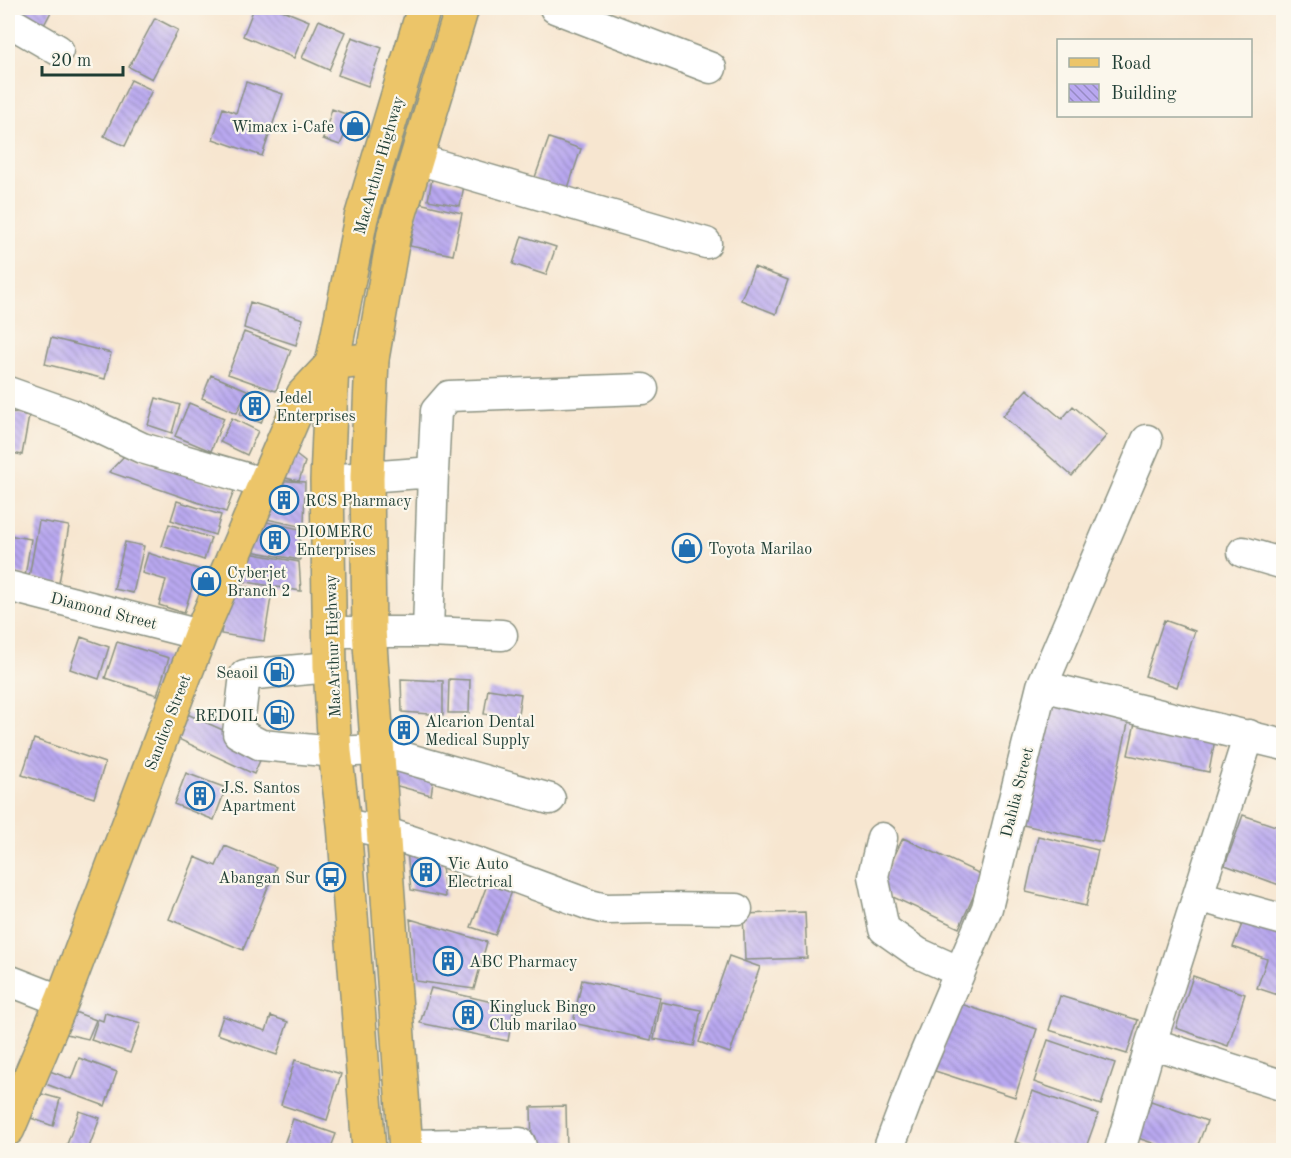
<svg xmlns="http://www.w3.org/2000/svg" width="1291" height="1158" font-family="'Old Standard TT',serif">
<defs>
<pattern id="building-back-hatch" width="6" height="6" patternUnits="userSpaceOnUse" patternTransform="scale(1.5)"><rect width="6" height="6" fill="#b9a8f0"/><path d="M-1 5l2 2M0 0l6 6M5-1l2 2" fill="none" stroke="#968ac3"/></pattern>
</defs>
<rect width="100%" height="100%" fill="#fbf7ec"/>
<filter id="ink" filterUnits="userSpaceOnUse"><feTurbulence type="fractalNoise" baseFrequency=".0167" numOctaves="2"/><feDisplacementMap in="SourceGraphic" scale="12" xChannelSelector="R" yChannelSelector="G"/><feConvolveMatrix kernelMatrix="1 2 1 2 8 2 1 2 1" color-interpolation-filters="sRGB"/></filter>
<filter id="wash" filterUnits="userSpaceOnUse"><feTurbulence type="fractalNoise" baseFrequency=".008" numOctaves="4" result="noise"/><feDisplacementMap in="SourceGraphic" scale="24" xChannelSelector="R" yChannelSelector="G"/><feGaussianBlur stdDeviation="1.35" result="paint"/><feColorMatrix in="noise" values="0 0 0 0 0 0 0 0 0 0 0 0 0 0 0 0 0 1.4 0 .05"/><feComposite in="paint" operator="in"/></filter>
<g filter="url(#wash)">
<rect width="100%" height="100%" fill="#f7e6d0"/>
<g id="blocks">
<path fill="url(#building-back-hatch)" d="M22,8H53L44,25L19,13Z
M254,8H277L309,21L294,58L243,36Z
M155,18L178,30L152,79L129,67Z
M319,20L345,32L329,70L302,58Z
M352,37L382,48L368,86L338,75Z
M131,80L152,90L125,146L104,136Z
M246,82L283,94L262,156L213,139L223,108L236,113Z
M332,109L362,120L358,140L345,134L340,145L323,139Z
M549,138L581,149L567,191L534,180Z
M432,179L464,186L460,206L428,200Z
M419,203L462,213L453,255L410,246Z
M522,236L556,247L546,275L513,264Z
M754,267L788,280L776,314L741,300Z
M250,302L303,319L296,345L244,328Z
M244,332L291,350L276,391L228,374Z
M51,338L111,353L105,379L45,364Z
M211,375L247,390L237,413L202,398Z
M1027,389L1062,419L1073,406L1107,435L1072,476L1003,416Z
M249,390L270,399L261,423L240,414Z
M156,398L180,405L172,433L148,425Z
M189,403L224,418L211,451L175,436Z
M8,411L29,416L22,455L8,452Z
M232,418L258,431L247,455L220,442Z
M283,445L305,462L299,481L272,475Z
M126,454L234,491L226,512L109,472Z
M271,480L305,482L304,527L257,517Z
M177,501L221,515L215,535L171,520Z
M257,520L300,529V560L245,550Z
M39,521L69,526L59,583L29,577Z
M169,524L211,538L204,560L162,546Z
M8,535L31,539L25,576L8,572Z
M125,542L144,546L133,593L114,589Z
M243,552L299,562L301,591L234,580Z
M148,553L198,569L184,613L159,605L166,580L142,573Z
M229,584L272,591L264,641L221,634Z
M1164,620L1195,631L1177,687L1145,676Z
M81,637L109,647L99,679L70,669Z
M117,642L169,658L157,695L105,678Z
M401,679L443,681V715L402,712Z
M449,679L470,680L469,713H448Z
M488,689L521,694L517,720L484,714Z
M1050,702L1129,719L1102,842L1023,825Z
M185,713L265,749L254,774L174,737Z
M1136,718L1216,734L1209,772L1128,755Z
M413,722L412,739L396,738L395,723Z
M34,739L105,763L94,798L22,775Z
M398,760L435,769L431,795L394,785Z
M186,773L226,788L214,820L174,804Z
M1243,815L1284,829V881L1282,886L1225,865Z
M1038,836L1098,850L1086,906L1026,892Z
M903,838L983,875L959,928L878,890Z
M406,842L441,854L445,897L411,890Z
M225,846L276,867L243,950L169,919L195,857L216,866Z
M490,877L514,886L495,935L471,927Z
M805,912L807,958L745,960L743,914Z
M410,919L487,942L474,989L416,981Z
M1244,919L1284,934V997L1257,988L1267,959L1233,947Z
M729,956L760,967L730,1053L699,1042Z
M1193,976L1245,994L1228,1046L1176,1028Z
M582,980L660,997L651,1040L573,1023Z
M431,988L514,1007L508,1041L420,1023Z
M1060,996L1138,1020L1127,1054L1049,1030Z
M661,1002L701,1010L694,1046L654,1039Z
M958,1003L1037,1029L1015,1097L935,1071Z
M72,1011L96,1020L88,1039L66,1034Z
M105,1013L141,1023L130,1053L91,1040L98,1019L103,1021Z
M223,1016L266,1031L271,1016L288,1022L277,1055L217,1034Z
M1048,1040L1115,1063L1101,1105L1034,1082Z
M79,1058L117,1072L105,1106L43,1083L47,1070L71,1079Z
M295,1060L341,1074L327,1120L281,1105Z
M1032,1091L1098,1114L1085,1150H1039L1015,1142Z
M42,1094L60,1099L53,1126L31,1118Z
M1151,1101L1207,1121L1196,1150H1172L1138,1138Z
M566,1106L567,1150H532L531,1107Z
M79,1111L100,1118L88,1150H65Z
M293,1119L336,1134L330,1150H282Z"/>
</g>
</g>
<g filter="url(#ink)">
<use href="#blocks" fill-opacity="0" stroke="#8b9282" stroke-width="1.5"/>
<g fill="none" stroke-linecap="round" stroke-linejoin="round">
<g stroke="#8b9282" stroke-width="33">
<path id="minor" d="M555,8L711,68
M8,21L58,50
M417,159L706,243
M8,392L70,414L142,448L263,483
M433,472L436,411L449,396L643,389
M327,480L433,472L428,632H330
M1243,552L1284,564
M8,586L200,635
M428,632L502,635
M330,667L245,675L238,733L261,745L335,752L377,750L550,799
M1042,686L1284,745
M344,824L384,832L477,863L590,905L606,909L660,908L737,909
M882,838L873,876L884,929L918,953L960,972
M1198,896L1284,920
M8,980L62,1001
M1151,1043L1284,1086
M406,1145L520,1143L522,1150
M890,1145L919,1068L987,908L1042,686L1147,440
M1120,1150L1151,1043L1249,735"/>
</g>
<g stroke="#8b9282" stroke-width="36">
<path id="major" d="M8,1129L62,1001L200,635L303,395L332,364L372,359"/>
</g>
<g stroke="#8b9282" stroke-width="36">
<path id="highway" d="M369,1150L344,824L335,752L330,667L327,480L332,364L361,218L424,8
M406,1150L369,630L367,477L372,359L394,233L462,8"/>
</g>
<use href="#minor" stroke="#fff" stroke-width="30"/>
<use href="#major" stroke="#ecc569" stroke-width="33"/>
<use href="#highway" stroke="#ecc569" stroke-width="33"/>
</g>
</g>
<defs>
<g id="shop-ring" transform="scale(1.5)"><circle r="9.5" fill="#fbf7ec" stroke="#1f6fb2" stroke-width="1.5"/><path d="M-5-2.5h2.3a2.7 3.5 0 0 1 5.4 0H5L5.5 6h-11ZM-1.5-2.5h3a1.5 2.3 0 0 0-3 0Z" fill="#1f6fb2"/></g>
<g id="building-ring" transform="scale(1.5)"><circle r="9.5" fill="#fbf7ec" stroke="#1f6fb2" stroke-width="1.5"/><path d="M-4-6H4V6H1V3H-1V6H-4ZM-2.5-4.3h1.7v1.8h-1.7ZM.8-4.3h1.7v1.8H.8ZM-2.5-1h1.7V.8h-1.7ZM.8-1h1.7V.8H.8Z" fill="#1f6fb2"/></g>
<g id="fuel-ring" transform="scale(1.5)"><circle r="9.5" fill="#fbf7ec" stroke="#1f6fb2" stroke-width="1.5"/><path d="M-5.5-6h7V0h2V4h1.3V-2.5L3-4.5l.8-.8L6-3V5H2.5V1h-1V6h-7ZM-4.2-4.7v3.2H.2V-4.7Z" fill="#1f6fb2"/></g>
<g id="bus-ring" transform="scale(1.5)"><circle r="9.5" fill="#fbf7ec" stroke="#1f6fb2" stroke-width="1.5"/><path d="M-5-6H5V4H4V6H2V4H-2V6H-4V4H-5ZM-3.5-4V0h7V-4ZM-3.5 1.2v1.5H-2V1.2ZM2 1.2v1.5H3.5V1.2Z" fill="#1f6fb2"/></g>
</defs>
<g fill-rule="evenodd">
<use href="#shop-ring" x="355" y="126"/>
<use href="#building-ring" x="255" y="406"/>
<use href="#building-ring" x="284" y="500"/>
<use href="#building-ring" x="275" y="540"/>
<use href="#shop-ring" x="687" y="548"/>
<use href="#shop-ring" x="206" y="581"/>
<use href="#fuel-ring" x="279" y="672"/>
<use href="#fuel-ring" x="279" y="715"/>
<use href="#building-ring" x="404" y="730"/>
<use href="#building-ring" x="200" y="796"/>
<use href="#building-ring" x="426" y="872"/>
<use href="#bus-ring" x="331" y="877"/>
<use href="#building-ring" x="448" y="961"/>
<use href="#building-ring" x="468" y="1015"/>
</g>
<g text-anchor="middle" stroke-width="4.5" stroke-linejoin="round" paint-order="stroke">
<g font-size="16" fill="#1f3d34" stroke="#fbf7ec" text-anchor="start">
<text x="334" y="132" text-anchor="end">Wimacx i-Cafe</text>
<text x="276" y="403">Jedel<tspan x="276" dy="18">Enterprises</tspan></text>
<text x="305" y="506">RCS Pharmacy</text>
<text x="296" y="537">DIOMERC<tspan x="296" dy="18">Enterprises</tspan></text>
<text x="708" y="554">Toyota Marilao</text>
<text x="227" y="578">Cyberjet<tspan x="227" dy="18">Branch 2</tspan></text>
<text x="258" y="678" text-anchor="end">Seaoil</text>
<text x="258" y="721" text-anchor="end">REDOIL</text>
<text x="425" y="727">Alcarion Dental<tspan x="425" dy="18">Medical Supply</tspan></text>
<text x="221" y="793">J.S. Santos<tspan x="221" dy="18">Apartment</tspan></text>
<text x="447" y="869">Vic Auto<tspan x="447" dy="18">Electrical</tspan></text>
<text x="310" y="883" text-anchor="end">Abangan Sur</text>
<text x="469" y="967">ABC Pharmacy</text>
<text x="489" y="1012">Kingluck Bingo<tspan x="489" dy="18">Club marilao</tspan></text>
</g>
<g font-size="16" fill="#1f3d34" stroke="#fbf7ec">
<text transform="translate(378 165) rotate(-74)" y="6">MacArthur Highway</text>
<text transform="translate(104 610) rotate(14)" y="6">Diamond Street</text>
<text transform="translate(332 646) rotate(-92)" y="6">MacArthur Highway</text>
<text transform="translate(167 722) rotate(-69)" y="6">Sandico Street</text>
<text transform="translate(1016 792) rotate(-76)" y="6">Dahlia Street</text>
</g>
</g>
<rect width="1291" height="1158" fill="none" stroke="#fbf7ec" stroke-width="30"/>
<rect x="1057" y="39" width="195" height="78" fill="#fbf7ec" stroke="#a3ada2" stroke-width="1.5"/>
<rect x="1069" y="58" width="30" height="9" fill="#ecc569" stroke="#a3ada2" stroke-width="1.5"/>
<text x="1111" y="69" font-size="18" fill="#1f3d34">Road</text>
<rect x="1069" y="84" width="30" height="18" fill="url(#building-back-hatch)" stroke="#a3ada2" stroke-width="1.5"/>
<text x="1111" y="99" font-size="18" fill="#1f3d34">Building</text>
<path d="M42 66v9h81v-9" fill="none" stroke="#1f3d34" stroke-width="3"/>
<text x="51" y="66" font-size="18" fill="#1f3d34" stroke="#fbf7ec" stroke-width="4.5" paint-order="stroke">20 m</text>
</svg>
